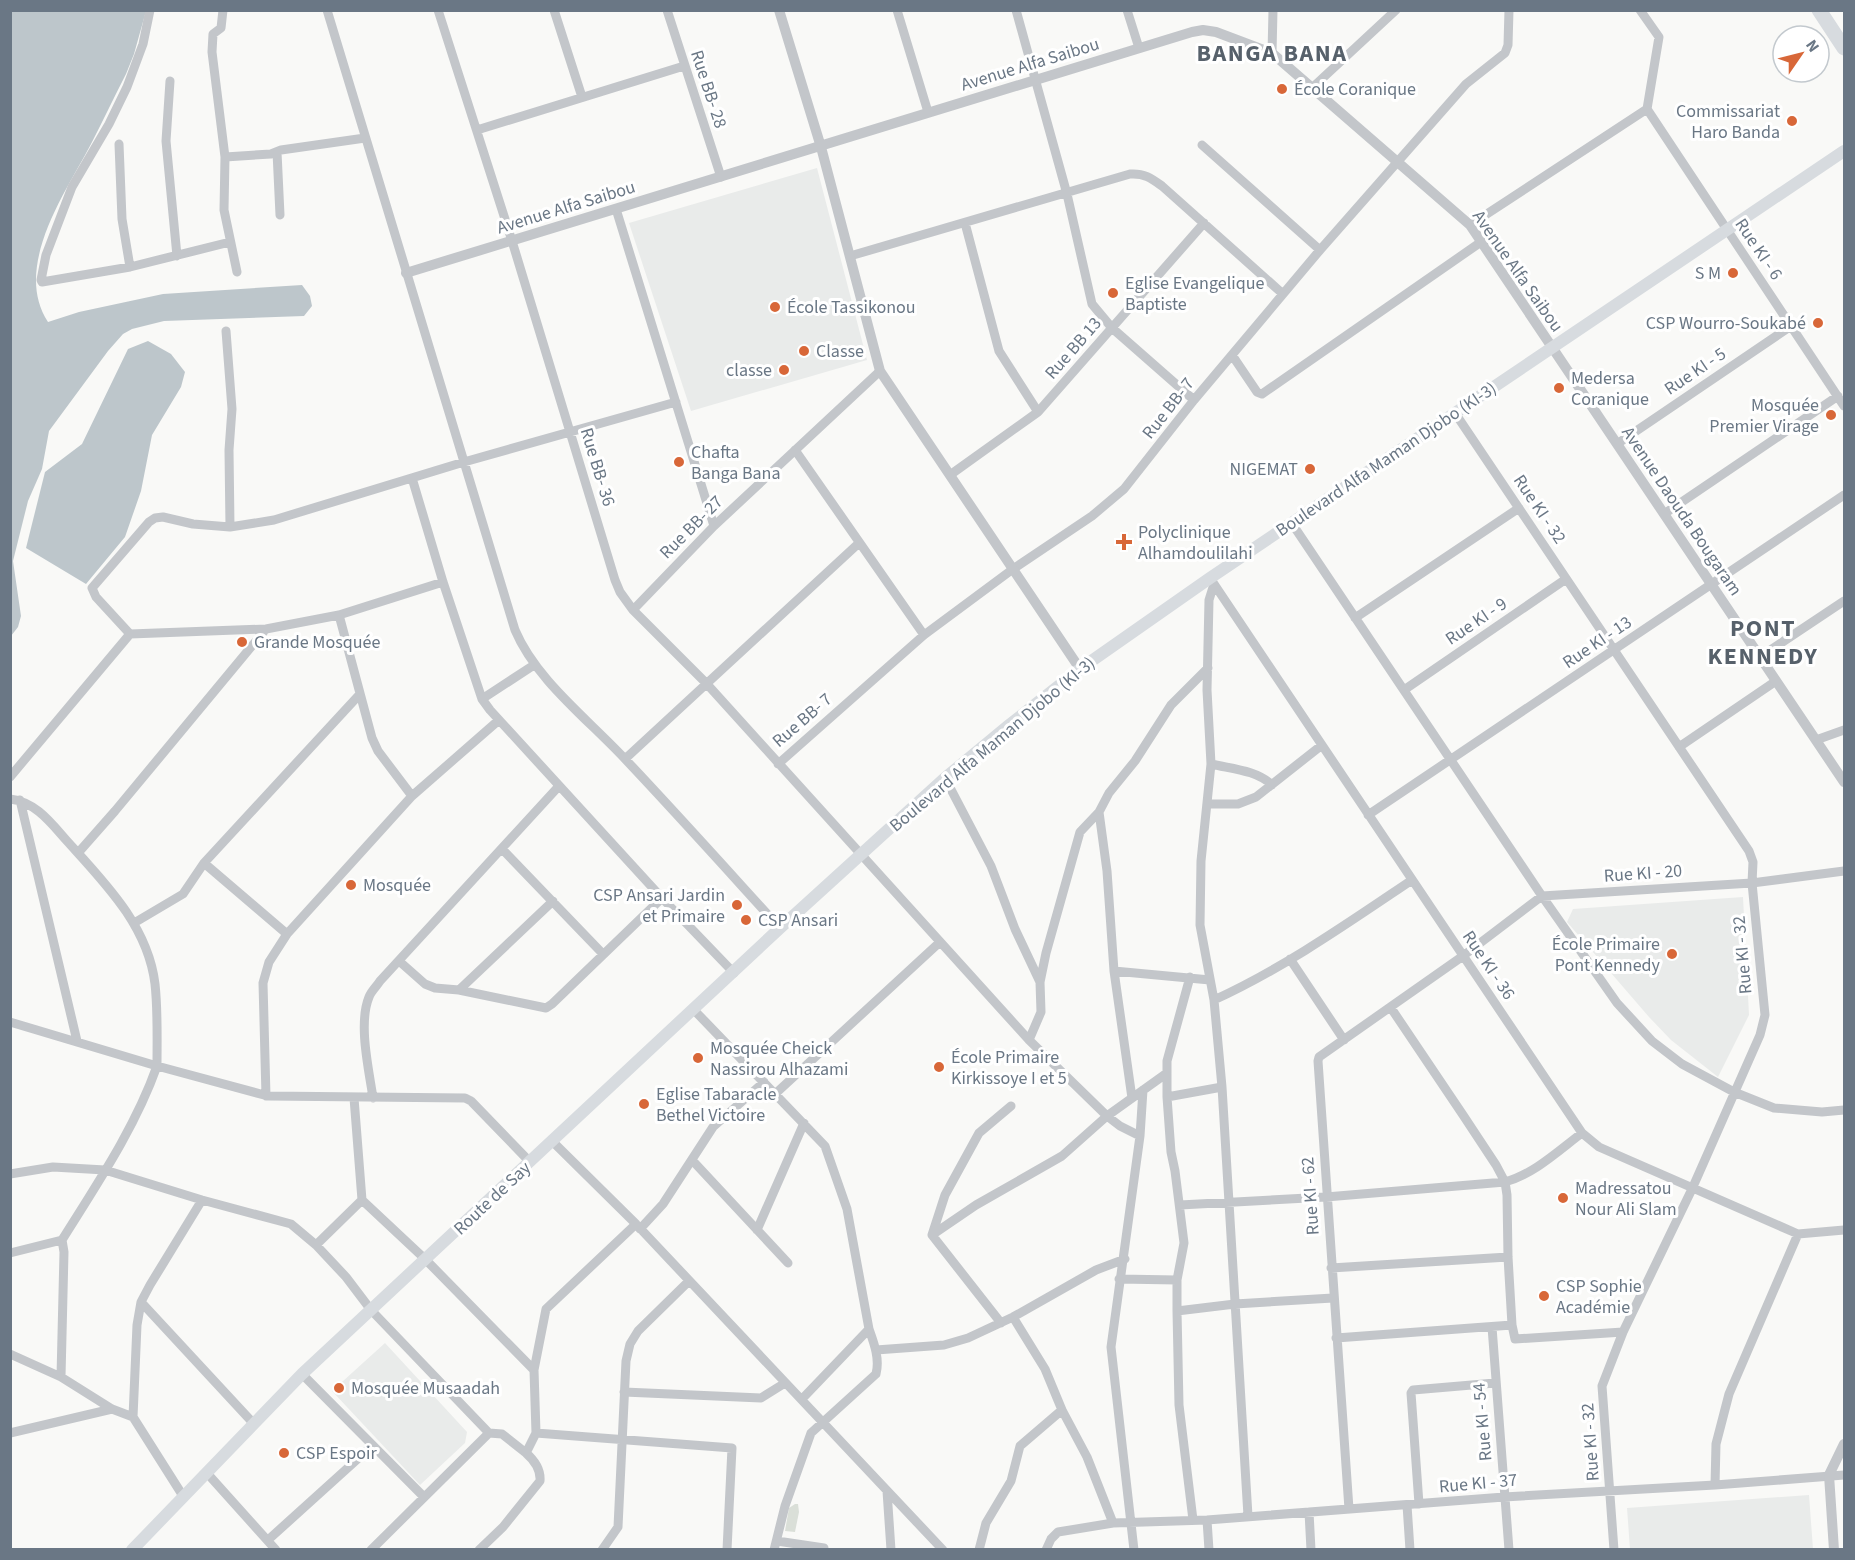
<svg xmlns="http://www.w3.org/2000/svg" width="1855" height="1560" font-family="'Source Sans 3',sans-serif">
<rect width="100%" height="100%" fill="#f9f9f7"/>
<path fill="#e9ebea" d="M817,168L867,360L691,411L629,223Z
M1743,897L1749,1015L1718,1077L1671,1040L1649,1017L1567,922L1573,909Z
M385,1343L467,1432L465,1443L420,1485L332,1391Z
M1809,1495L1813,1549H1630L1627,1508Z"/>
<path fill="#dadfd8" d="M795,1504H798L799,1512L795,1532L785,1531L789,1508Z"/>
<path fill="#bdc6cb" d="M11,11H146L134,54L126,74C114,97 103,121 91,144C66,192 12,267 48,322L79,312L163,294L302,285L310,296L312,306L304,316L164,321L132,329L123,334L108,351L49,431L42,469L28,501L13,561L21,616L18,627L11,636Z
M148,341L171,354L185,372L181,387L152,435L141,491L125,537L86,584L26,548L45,472L82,444L128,349Z"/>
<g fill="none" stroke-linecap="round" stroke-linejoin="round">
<path stroke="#c3c6ca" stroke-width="9" d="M150,10L143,44L127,87L109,124L72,187L46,255L41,280L42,282L130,267L230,242
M223,10L221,28L213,34L212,52L225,157L224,210L237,272
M327,10L515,630C536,680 589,720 626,760C678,815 729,872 780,928
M438,10L512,241L615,580L620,592L633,610L706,683L1029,1040L1107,1116L1120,1126L1140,1136
M554,10L582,97
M667,10L721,177
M897,10L928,112
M1016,10L1067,194L1092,304L1112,328L1194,400
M1127,10L1139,48
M1272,53L1273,10
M170,81L166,141L177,256
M1312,88L1396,10
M1647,109L1844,406
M477,130L684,66
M119,144L122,219L130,267
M1202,145L1320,250
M277,152L280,215
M225,157L271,154L281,150L365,138
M616,209L714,526
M965,223L999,351L1038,412
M1470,225L1647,109L1659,37L1640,10
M850,256L1130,174C1144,173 1151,178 1162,186L1283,294
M226,331L232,409L229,450L230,527
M1232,355L1257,392L1262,394L1481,242
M1455,413L1749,851L1753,862L1752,883L1765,1015L1760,1035L1692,1189L1623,1332L1602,1386L1614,1550
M1617,444L1791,326
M795,450L924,635
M950,475L1038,412L1204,223
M412,478L443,582L482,699L490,710L662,898L734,973
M1664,514L1838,396
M1291,522L1542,896L1617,1003L1652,1041L1682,1064L1734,1092L1774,1108L1822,1112L1844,1110
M1210,578L1582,1133L1599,1147L1798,1234L1844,1230
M1214,584L1209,600L1207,690L1211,764L1201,861L1200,925L1214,1000L1222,1087L1248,1516
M633,610L714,526L880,371
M339,615L372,738L378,751L412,796
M1355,618L1519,508
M130,634L96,597L92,588L149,522L155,518L163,517L193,524L230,527L274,520L464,462L676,402
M1760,657L1844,601
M1404,690L1566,579
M482,699L534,665
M1816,740L1844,730
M1679,747L1776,681
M625,759L859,543
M778,764L924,635L1013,569L1092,516L1124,489L1194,400L1320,250L1466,84L1505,53L1508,45L1509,10
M1211,764C1232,769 1256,770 1272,785
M10,777L130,634L266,629L339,615L443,582
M945,778L991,866L1015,929L1040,982
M10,799C36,802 51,823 67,841C105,883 148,926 155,984C158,1011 157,1039 157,1066L268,1096L465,1098L471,1101L530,1162
M20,800L77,1041
M1208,804H1238L1256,797L1322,745
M1099,812L1107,871L1114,971L1132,1098
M1368,815L1844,495
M502,849L603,954
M78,853L115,811L266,629
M204,863L287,934L412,796L499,720
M134,923L183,894L204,863L360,694
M1290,959L1344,1040
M399,961L425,984L435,988L459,990L546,1008L552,1004L662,898
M1114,971L1210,980
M459,990L553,901
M1214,1000C1284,968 1348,923 1412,880
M1391,1008L1463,1115L1496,1165L1505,1182L1507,1195L1508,1257L1512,1325L1515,1339L1623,1332
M694,1010L825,1146L847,1209L869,1329
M10,1022L157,1066C135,1128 97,1184 62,1240L64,1252L61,1377L112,1409L133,1417
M1029,1040L1041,1012L1040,982L1046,953L1080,832L1099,812L1109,793L1135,761L1171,705L1208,668
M775,1094L940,942
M266,1096L263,983L269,962L287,934
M1167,1097L1222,1087
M354,1098L362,1200L425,1259L534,1370
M373,1098C369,1070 358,1024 369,997C371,991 377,986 380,981L559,786
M553,1142L636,1224L943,1550
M692,1160L788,1263
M10,1174L53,1167L105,1170L202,1200L291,1224L316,1245L362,1200
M1180,1205L1326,1197L1505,1182C1534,1174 1558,1151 1582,1133
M640,1229L663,1204L713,1127L764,1082
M757,1230L804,1123
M932,1235L945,1195L979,1133L1011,1106
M316,1245L346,1277L371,1310L489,1433L502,1434L526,1453L536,1433L534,1370L546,1309L636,1224
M10,1253L62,1240
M1331,1268L1508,1257
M1119,1279L1177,1280V1311
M1177,1280L1184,1243L1175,1171L1171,1152L1167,1097V1061L1190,977
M141,1302L253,1423
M1013,1317L1045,1369L1062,1410L1087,1457L1113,1523
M1001,1323L932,1235L976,1205L1062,1156L1107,1116L1167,1073
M1492,1327L1509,1550
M1336,1338L1512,1325
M876,1350L944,1345L968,1338L1013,1317L1096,1270L1125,1259
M10,1354L61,1377
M302,1374L424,1497
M624,1392L761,1398L785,1383
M10,1433L112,1409
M536,1433L732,1448L727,1550
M206,1472L276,1550
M1715,1485L1716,1444L1729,1394L1798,1234
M887,1491L891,1550
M183,1496L133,1417L137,1325L141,1302L150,1285L202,1200
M1419,1504L1411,1393L1413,1390L1495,1383
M1407,1505L1410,1550
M1349,1509L1318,1061L1319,1057L1463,956L1542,896L1752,883L1844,871
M1309,1512L1311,1550
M1193,1520L1179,1405L1177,1311L1235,1304L1333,1298
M1207,1520L1209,1550
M268,1540L372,1446
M777,1541L824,1548
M371,1550L489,1433
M479,1550L503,1527L540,1481C541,1469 534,1460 526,1453
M602,1550L618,1527L626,1361L630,1344L638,1331L689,1281
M774,1550L785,1506L811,1433L876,1374C880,1359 874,1343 869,1329L802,1399
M979,1550L986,1523L1011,1481L1020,1446L1062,1410
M1046,1550L1051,1539L1058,1532L1113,1523L1207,1520L1504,1497L1715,1485L1844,1475
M1134,1550L1111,1347L1140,1136L1143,1090"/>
<path stroke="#c3c6ca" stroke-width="10" d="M779,10L821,147L880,371L1080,669
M406,273L1192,32L1203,30L1216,32L1272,53L1470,225L1844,782
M1834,1550L1829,1475L1844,1444"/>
<path stroke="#d7dbdf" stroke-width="12" d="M132,1550L302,1374L780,928L945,778L1008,726L1080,669L1210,578L1844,151"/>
<path stroke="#d7dbdf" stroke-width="15" d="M1819,10L1844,48"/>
</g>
<g fill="#d86738" stroke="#fff" stroke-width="2">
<circle cx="1282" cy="89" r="6"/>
<circle cx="1792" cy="121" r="6"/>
<circle cx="1733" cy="273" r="6"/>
<circle cx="1113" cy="293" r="6"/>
<circle cx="775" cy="307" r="6"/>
<circle cx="1818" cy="323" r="6"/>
<circle cx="804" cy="351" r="6"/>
<circle cx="784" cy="370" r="6"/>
<circle cx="1559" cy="388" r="6"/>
<circle cx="1831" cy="415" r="6"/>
<circle cx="679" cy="462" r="6"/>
<circle cx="1310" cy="469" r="6"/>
<path d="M1121 533h6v6h6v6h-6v6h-6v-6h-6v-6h6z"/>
<circle cx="242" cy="642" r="6"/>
<circle cx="351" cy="885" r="6"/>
<circle cx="737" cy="905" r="6"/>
<circle cx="746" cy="920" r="6"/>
<circle cx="1672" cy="954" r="6"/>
<circle cx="698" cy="1058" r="6"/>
<circle cx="939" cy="1067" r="6"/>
<circle cx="644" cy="1104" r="6"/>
<circle cx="1563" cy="1198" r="6"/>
<circle cx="1544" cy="1296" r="6"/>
<circle cx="339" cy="1388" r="6"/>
<circle cx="284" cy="1453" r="6"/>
</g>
<g text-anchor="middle" stroke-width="6" stroke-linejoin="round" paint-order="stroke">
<g font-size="18" fill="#6a7785" stroke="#fff">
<text transform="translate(1030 64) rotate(-17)" y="6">Avenue Alfa Saibou</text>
<text transform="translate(709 89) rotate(72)" y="6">Rue BB- 28</text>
<text transform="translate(566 207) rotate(-17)" y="6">Avenue Alfa Saibou</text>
<text transform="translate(1759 249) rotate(56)" y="6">Rue KI - 6</text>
<text transform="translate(1518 271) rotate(55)" y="6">Avenue Alfa Saibou</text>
<text transform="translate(1073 348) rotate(-49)" y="6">Rue BB 13</text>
<text transform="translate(1695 371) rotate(-34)" y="6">Rue KI - 5</text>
<text transform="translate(1168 408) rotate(-52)" y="6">Rue BB- 7</text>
<text transform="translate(1386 459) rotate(-34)" y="6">Boulevard Alfa Maman Djobo (KI-3)</text>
<text transform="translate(598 467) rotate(73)" y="6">Rue BB- 36</text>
<text transform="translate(1540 509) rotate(56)" y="6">Rue KI - 32</text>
<text transform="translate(1682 511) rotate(56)" y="6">Avenue Daouda Bougaram</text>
<text transform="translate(691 527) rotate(-45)" y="6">Rue BB- 27</text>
<text transform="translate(1476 621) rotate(-34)" y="6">Rue KI - 9</text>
<text transform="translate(1597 642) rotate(-34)" y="6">Rue KI - 13</text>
<text transform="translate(802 720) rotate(-41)" y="6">Rue BB- 7</text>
<text transform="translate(992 744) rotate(-40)" y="6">Boulevard Alfa Maman Djobo (KI-3)</text>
<text transform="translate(1643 873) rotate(-4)" y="6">Rue KI - 20</text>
<text transform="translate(1742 955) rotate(-95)" y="6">Rue KI - 32</text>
<text transform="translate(1489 965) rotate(56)" y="6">Rue KI - 36</text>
<text transform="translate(1310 1196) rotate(-94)" y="6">Rue KI - 62</text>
<text transform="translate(492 1198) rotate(-43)" y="6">Route de Say</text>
<text transform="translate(1482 1422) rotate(-95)" y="6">Rue KI - 54</text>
<text transform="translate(1590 1442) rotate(-94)" y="6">Rue KI - 32</text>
<text transform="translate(1478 1483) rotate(-5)" y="6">Rue KI - 37</text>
</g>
<g font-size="18" fill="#6a7785" stroke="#fff" text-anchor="start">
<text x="1294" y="95">École Coranique</text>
<text x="1780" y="117" text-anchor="end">Commissariat<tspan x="1780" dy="21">Haro Banda</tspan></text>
<text x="1721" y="279" text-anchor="end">S M</text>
<text x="1125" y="289">Eglise Evangelique<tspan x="1125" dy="21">Baptiste</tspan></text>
<text x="787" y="313">École Tassikonou</text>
<text x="1806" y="329" text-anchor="end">CSP Wourro-Soukabé</text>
<text x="816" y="357">Classe</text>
<text x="772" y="376" text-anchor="end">classe</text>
<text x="1571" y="384">Medersa<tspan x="1571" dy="21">Coranique</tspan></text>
<text x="1819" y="411" text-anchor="end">Mosquée<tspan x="1819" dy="21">Premier Virage</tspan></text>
<text x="691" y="458">Chafta<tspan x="691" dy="21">Banga Bana</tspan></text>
<text x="1298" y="475" text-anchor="end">NIGEMAT</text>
<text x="1138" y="538">Polyclinique<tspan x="1138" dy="21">Alhamdoulilahi</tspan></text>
<text x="254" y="648">Grande Mosquée</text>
<text x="363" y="891">Mosquée</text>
<text x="725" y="901" text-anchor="end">CSP Ansari Jardin<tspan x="725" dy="21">et Primaire</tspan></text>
<text x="758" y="926">CSP Ansari</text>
<text x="1660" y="950" text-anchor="end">École Primaire<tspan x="1660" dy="21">Pont Kennedy</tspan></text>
<text x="710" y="1054">Mosquée Cheick<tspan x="710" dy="21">Nassirou Alhazami</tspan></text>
<text x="951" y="1063">École Primaire<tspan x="951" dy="21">Kirkissoye I et 5</tspan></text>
<text x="656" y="1100">Eglise Tabaracle<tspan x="656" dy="21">Bethel Victoire</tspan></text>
<text x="1575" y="1194">Madressatou<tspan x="1575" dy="21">Nour Ali Slam</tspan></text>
<text x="1556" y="1292">CSP Sophie<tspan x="1556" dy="21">Académie</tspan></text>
<text x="351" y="1394">Mosquée Musaadah</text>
<text x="296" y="1459">CSP Espoir</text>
</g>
<g font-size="24" font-weight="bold" letter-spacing="1.5" fill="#57616b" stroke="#fff">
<text x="1272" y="61">BANGA BANA</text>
<text x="1763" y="636">PONT<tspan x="1763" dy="28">KENNEDY</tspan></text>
</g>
</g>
<rect width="1855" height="1560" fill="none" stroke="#6a7785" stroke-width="24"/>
<g transform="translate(1801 54) rotate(55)"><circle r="28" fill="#ffffff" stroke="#c3c9ce" stroke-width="1.5"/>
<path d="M0-4.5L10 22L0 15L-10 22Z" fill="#d86738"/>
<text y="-9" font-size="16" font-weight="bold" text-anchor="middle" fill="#6a7785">N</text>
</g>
</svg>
